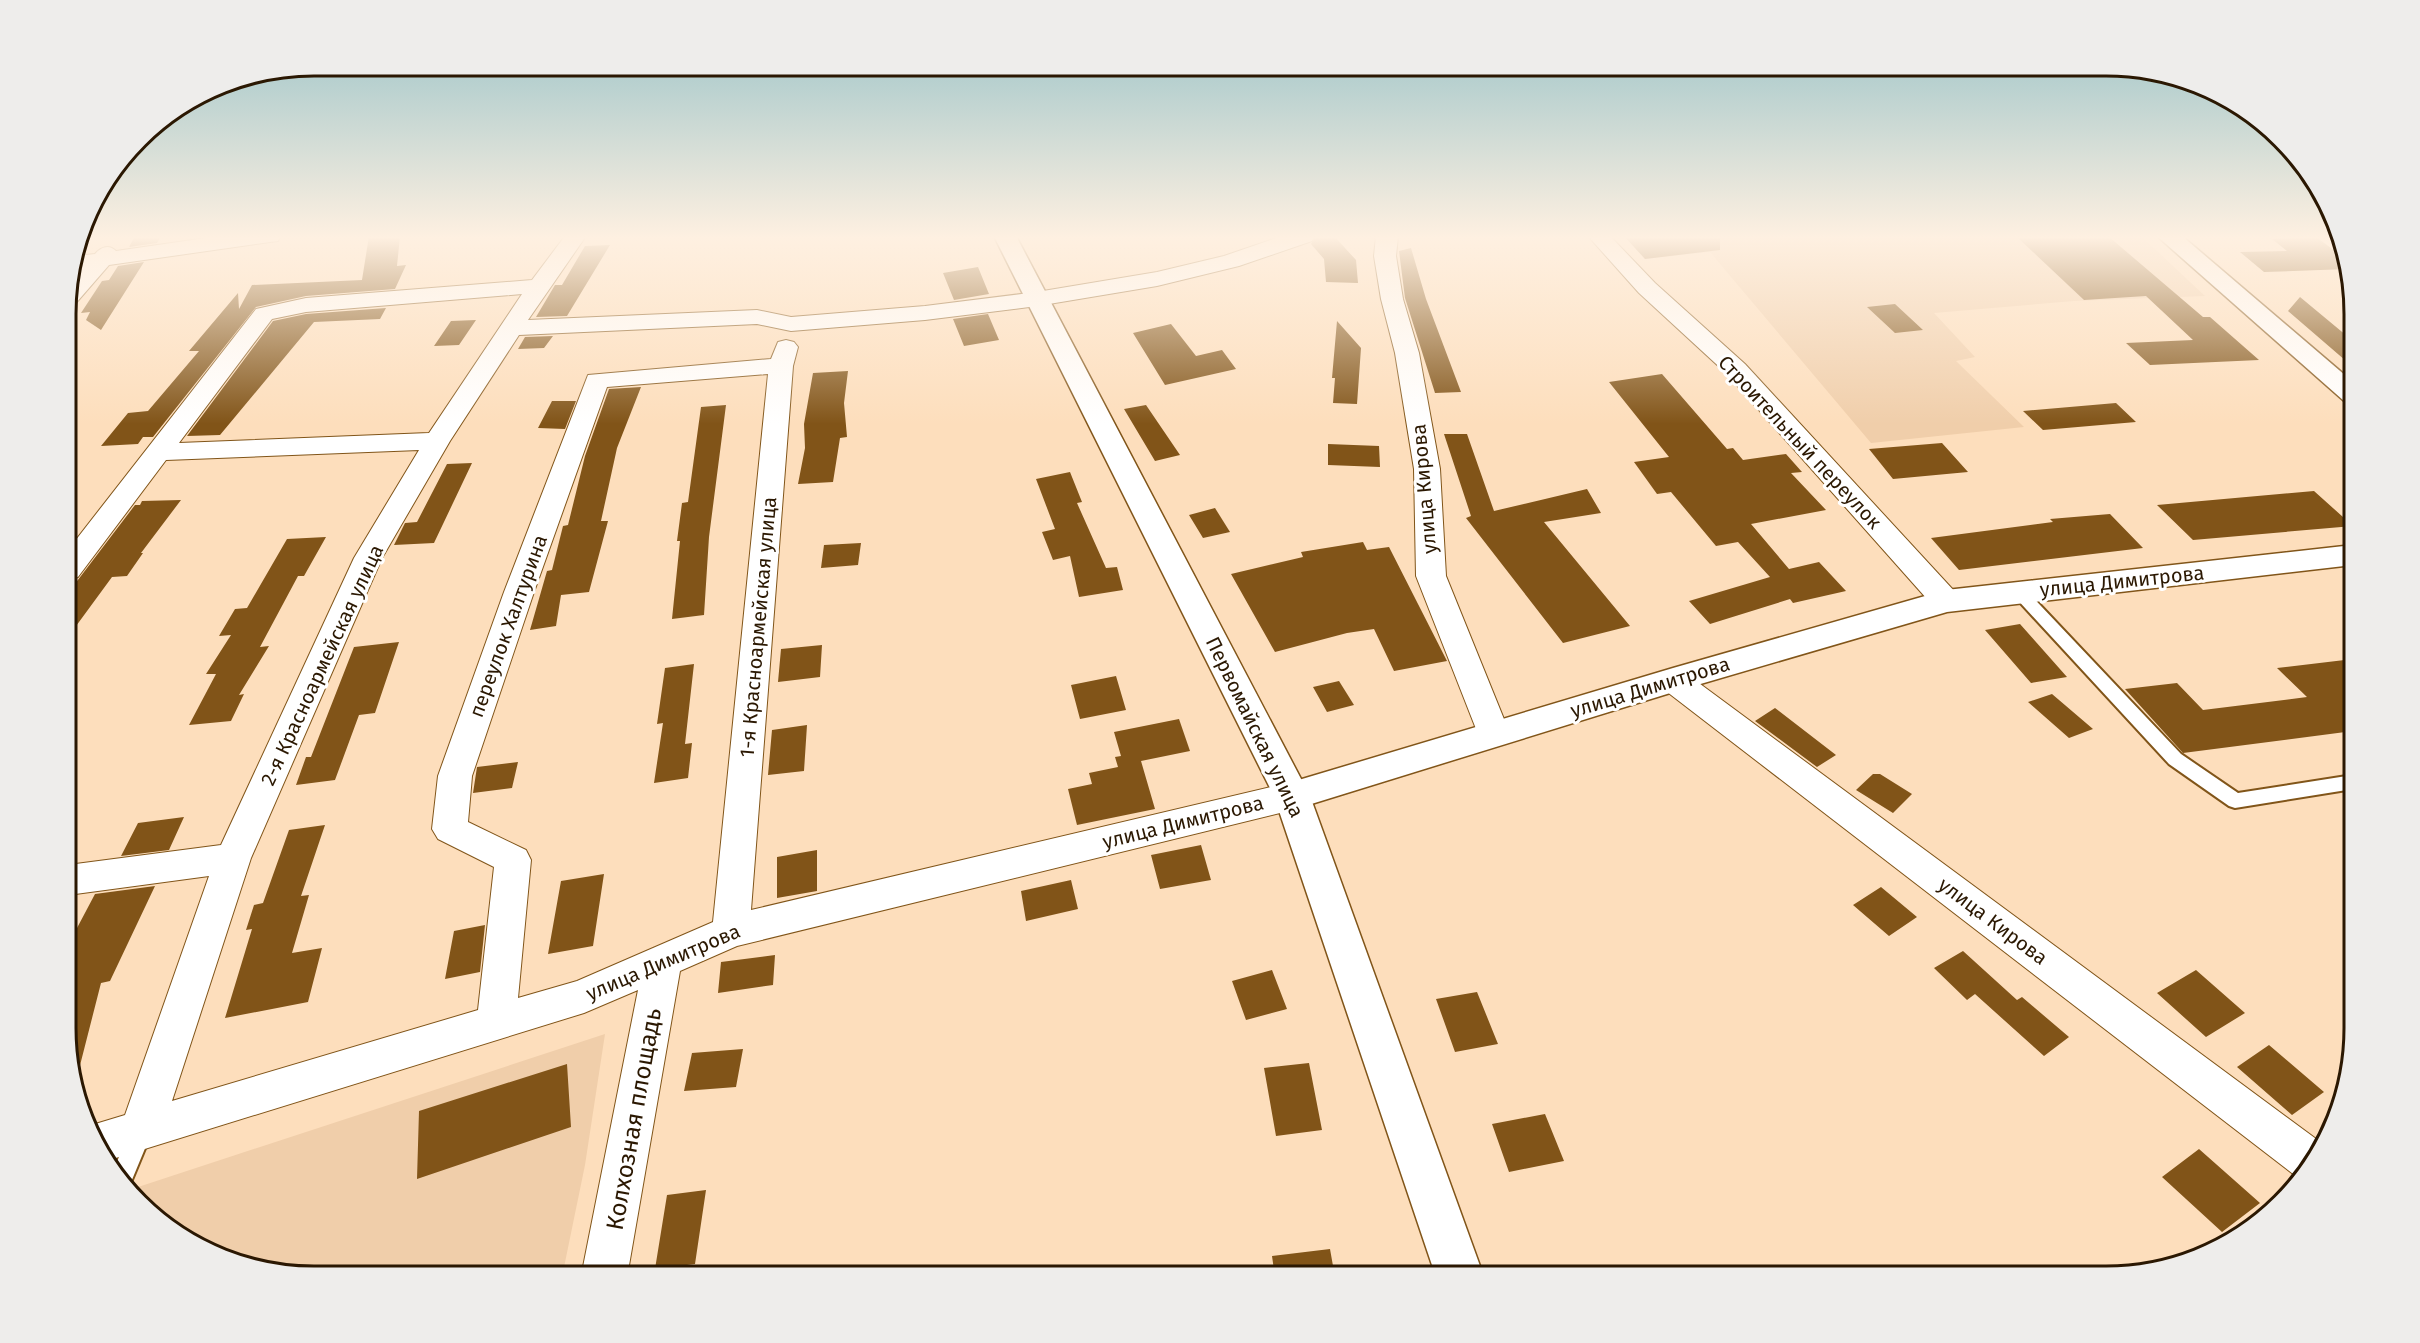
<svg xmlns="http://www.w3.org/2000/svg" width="2420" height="1343" font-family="'Fira Sans',sans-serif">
<rect width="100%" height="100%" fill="#fddebc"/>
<path fill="#f0ceaa" d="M1624,236H2141L2205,296L2074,301L1934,313L1975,357L1956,361L2024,427L1871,443L1710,252L1645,259Z
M605,1034L585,1165L562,1277H314L251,1269L191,1244L132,1189Z"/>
<path fill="#815418" d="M135,236H161L157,243L129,247Z
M369,236H400L397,266L406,265L395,289L306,296L256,307L153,437H143L138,444L101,446L128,413L148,411L199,351H189L238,293L239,309L252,285L362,280Z
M1316,236H1334L1356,260L1358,283L1326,282L1324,259L1311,244Z
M1624,236H1720V250L1645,259Z
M2016,236H2108L2203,317H2210L2259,360L2150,365L2126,343L2193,340L2146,296L2084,300Z
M2316,237L2346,259L2348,269L2264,272L2240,252L2287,251L2272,239Z
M610,245L567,316L536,317L555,285H562L585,246Z
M1411,248L1426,299L1461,392L1435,393L1405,298L1399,251Z
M144,262L101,330L86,320L90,312L81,313L102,281L109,280L118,266Z
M978,267L989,294L954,300L943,273Z
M2300,297L2353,341V367L2288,311Z
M1895,304L1923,330L1895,333L1867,307Z
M386,308L380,319L314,322L220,435L187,436L273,321L306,314Z
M988,314L999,340L964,346L953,319Z
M476,320L459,345L434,346L451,321Z
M1337,321L1361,348L1357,404L1333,403L1335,378H1332Z
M1171,324L1196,356L1222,350L1236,369L1165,385L1133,333Z
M553,336L544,348L518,349L525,337Z
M848,371L844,403L847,437L840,438L833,482L798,484L805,448L804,424L813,373Z
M1662,374L1727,449L1733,448L1743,460L1786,454L1802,472L1791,473L1826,510L1751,524L1789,569L1819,562L1846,591L1793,603L1790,599L1710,624L1689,601L1770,577L1738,542L1716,546L1671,492L1657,494L1634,462L1669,457L1609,382Z
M641,387L617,448L601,521H608L589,592L561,595L556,626L530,630L547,571L552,570L563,526L568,525L585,456L609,389Z
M552,401H576L565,429L538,428Z
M2116,403L2136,422L2043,430L2023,411Z
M726,405L709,537L704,615L672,619L680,541H677L682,503L688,502L701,407Z
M1146,405L1180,455L1155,461L1124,409Z
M1444,434H1467L1494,511L1587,489L1601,513L1544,522L1630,626L1563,643L1466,518L1471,516Z
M1942,443L1968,472L1893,479L1869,449Z
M1328,444L1379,446L1380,467L1328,465Z
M472,463L434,543L394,545L405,523L417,522L447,464Z
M1070,472L1082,502L1077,503L1106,568L1117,567L1123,590L1079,597L1070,556L1053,560L1042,532L1055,529L1036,479Z
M2314,491L2353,526L2193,540L2157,505Z
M181,500L141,553H143L127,576L112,577L68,637V593L135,505H140L142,501Z
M1215,508L1230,532L1203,538L1189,515Z
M2110,514L2143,548L1959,570L1931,538L2053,522L2050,519Z
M326,537L304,576H298L260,647L269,646L239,695L244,694L231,721L189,725L216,674H206L231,635L219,636L235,609L247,608L287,539Z
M1363,542L1367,550L1389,547L1447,661L1394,671L1374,629L1347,633L1275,652L1231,574L1303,557L1301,552Z
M861,543L858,565L821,568L824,545Z
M2020,624L2067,677L2031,683L1985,630Z
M399,642L375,713L359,715L335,780L296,785L306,757H311L354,647Z
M822,645L820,677L778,682L781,649Z
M2353,659V731L2183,753L2125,689L2177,683L2203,710L2307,697L2277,668Z
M694,664L685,744L692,743L688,778L654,783L663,723L657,724L665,668Z
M1116,676L1126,710L1080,719L1071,685Z
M1339,681L1354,705L1327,712L1313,687Z
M2052,694L2093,729L2069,738L2028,702Z
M1775,708L1836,755L1817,767L1755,721Z
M1179,719L1190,751L1141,761L1155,809L1077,825L1068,789L1092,784L1089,773L1118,767L1115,757L1121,756L1114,732Z
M807,725L804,771L768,775L772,730Z
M518,762L512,788L473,793L477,767Z
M1873,774H1880L1912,794L1893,813L1856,790Z
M184,817L169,850L121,856L138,823Z
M325,825L301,896L309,895L292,953L322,948L308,1002L225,1018L252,929L246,930L254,905L263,903L289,830Z
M1201,845L1211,880L1160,889L1151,855Z
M817,850V891L777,898V857Z
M604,874L593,946L548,954L561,881Z
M1071,880L1078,909L1026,921L1021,891Z
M155,886L110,981L101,983L76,1081L68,1061V945L95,894Z
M1881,887L1917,917L1889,936L1853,905Z
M485,925L480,972L445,979L454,931Z
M1963,951L2017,1000L2022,997L2069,1037L2044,1056L1975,994L1967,1000L1934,968Z
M775,955L773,985L718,993L721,962Z
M1272,970L1287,1009L1246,1020L1232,981Z
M2196,970L2245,1013L2206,1037L2157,993Z
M1477,992L1498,1044L1455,1052L1436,999Z
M2269,1045L2324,1092L2292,1115L2237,1067Z
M743,1049L736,1087L684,1091L692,1053Z
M1309,1063L1322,1130L1276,1136L1264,1068Z
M567,1064L571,1127L417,1179L419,1111Z
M1545,1114L1564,1161L1509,1172L1492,1124Z
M2199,1149L2260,1203L2222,1232L2162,1177Z
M706,1190L695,1264L655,1269L667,1195Z
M1330,1249L1335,1277H1275L1272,1256Z"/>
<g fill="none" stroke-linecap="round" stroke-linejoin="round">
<g stroke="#815519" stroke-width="4">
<path id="service" d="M2019,587L2024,588L2181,754L2238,793L2353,775V789L2235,808L2229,806L2169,764L2014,596L2011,592L2014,588Z
M140,1123L148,1126L151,1134L129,1187L113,1171L132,1126Z"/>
</g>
<g stroke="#815519" stroke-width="2">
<path id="minor" d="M220,236H280L278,241L270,242L109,265L76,303L68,305V284L82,269H72L76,256L95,254C101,247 109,244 116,251Z
M565,236H586L528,320L757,310L791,317L925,306L1037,292L1157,272L1224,256L1282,236H1314L1312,241L1239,266L1157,286L1037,306L925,320L791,331L757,324L519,335L450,441L382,558L251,858L172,1101L478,1010L494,867L438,839L432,829L438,776L504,592L588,375L771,359L778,342L786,340L794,342L798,347L793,366L751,910L1292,782L1304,786L1309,796L1304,806L1292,810L737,946L680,971L627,1277H581L638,990L584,1013L106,1161L92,1125L125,1115L209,876L68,895V865L221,845L354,558L419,450L166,460L78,577L68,580V550L256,309L306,298L532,280ZM522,294L429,433L179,443L272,319L306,312ZM768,374L713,922L577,981L518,998L531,860L526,850L468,822L472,776L534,592L607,387Z
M1376,236H1398L1396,256L1403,299L1419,353L1440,469L1446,576L1510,734L1506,743L1494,746L1482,743L1478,734L1416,576L1414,469L1395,353L1381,299L1374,256Z
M1588,236H1610L1655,283L1745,364L1957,594L1961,601L1957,608L1946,611L1935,608L1727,374L1639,293Z
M1673,669L1684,672L2323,1144L2321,1152L2297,1177L1662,688L1657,680L1662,672Z"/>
</g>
<g stroke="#815519" stroke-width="3">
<path id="tertiary" d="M2157,236H2182L2353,382V403L2344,401Z
M2353,545V565L1947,612L1680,690L1292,810L1279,806L1274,796L1279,786L1292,782L1673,668L1946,590Z"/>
</g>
<g stroke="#815519" stroke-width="3">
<path id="secondary" d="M994,236H1016L1310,796L1484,1277H1436L1274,796Z"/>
</g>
<use href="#service" fill="#fff" fill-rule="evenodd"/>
<use href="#minor" fill="#fff" fill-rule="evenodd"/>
<use href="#tertiary" fill="#fff" fill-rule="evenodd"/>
<use href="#secondary" fill="#fff" fill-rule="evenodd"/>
</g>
<linearGradient id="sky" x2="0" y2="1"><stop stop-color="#93c0c6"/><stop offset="0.56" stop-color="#fef0e1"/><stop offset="1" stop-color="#fef0e1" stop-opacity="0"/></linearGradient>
<rect width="2420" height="424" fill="url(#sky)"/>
<g text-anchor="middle" stroke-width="6" stroke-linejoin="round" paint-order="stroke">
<g font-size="20" fill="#2b1802" stroke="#fff">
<text transform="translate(1800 442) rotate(47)" y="7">Строительный переулок</text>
<text transform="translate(1424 489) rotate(-95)" y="7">улица Кирова</text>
<text transform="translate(2122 581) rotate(-6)" y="7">улица Димитрова</text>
<text transform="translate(508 626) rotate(-70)" y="7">переулок Халтурина</text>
<text transform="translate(758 627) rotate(-85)" y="7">1-я Красноармейская улица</text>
<text transform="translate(322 665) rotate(-65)" y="7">2-я Красноармейская улица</text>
<text transform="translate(1650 687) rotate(-17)" y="7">улица Димитрова</text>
<text transform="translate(1255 727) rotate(64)" y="7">Первомайская улица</text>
<text transform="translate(1183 822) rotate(-14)" y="7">улица Димитрова</text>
<text transform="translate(1993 921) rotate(37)" y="7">улица Кирова</text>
<text transform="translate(663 962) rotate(-23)" y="7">улица Димитрова</text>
</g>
<g font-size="24" fill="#2b1802" stroke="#fff">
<text transform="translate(634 1119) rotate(-80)" y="8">Колхозная площадь</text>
</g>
</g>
<path d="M0 0H2420V1343H0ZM314 76H2106A238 238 0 0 1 2344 314V1028A238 238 0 0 1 2106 1266H314A238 238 0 0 1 76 1028V314A238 238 0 0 1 314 76Z" fill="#eeedeb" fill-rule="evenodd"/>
<path fill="none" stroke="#2b1802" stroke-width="3" d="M314 76H2106A238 238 0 0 1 2344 314V1028A238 238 0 0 1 2106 1266H314A238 238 0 0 1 76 1028V314A238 238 0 0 1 314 76Z"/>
</svg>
